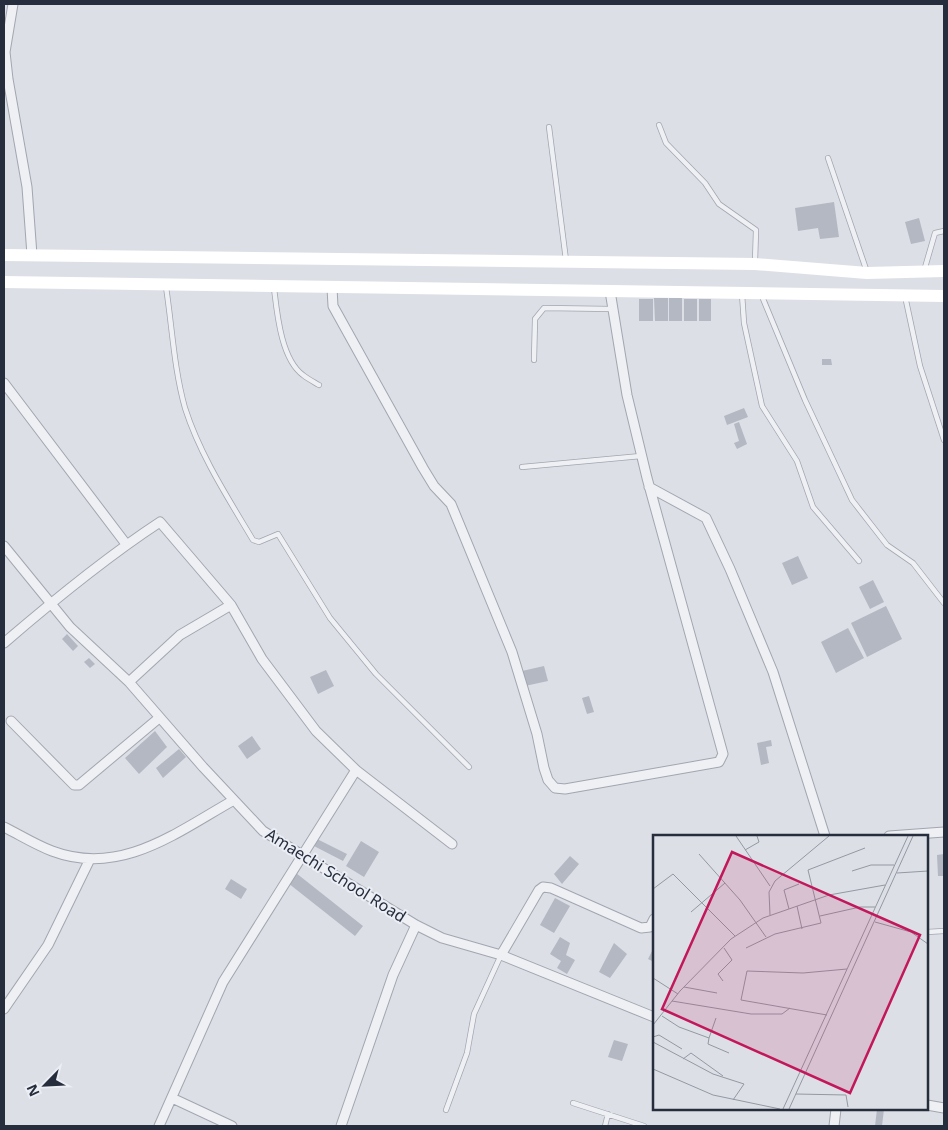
<svg xmlns="http://www.w3.org/2000/svg" width="948" height="1130" font-family="'Noto Sans',sans-serif">
<rect width="100%" height="100%" fill="#dcdfe6"/>
<path fill="#b4b8c2" d="M834,202L839,237L820,239L818,228L798,231L795,208Z
M919,218L925,241L911,244L905,222Z
M654,298H668V321H655Z
M669,298H682V321H669Z
M639,299H653V321H639Z
M684,299H697V321H684Z
M699,299H711V321H699Z
M822,359H831L832,365H822Z
M744,408L748,417L727,425L724,416Z
M739,422L747,444L737,449L734,443L739,441L734,424Z
M798,556L808,578L792,585L782,563Z
M873,580L884,602L870,609L859,587Z
M886,606L902,639L867,657L851,623Z
M848,628L864,658L836,673L821,642Z
M67,634L78,646L73,651L62,639Z
M89,658L95,664L90,668L84,662Z
M544,666L548,681L525,686L522,671Z
M326,670L334,686L318,694L310,677Z
M589,696L594,712L587,714L582,698Z
M155,731L167,747L139,774L125,758Z
M252,736L261,749L247,759L238,746Z
M771,740L772,746L766,747L769,763L761,765L757,743Z
M179,749L186,757L163,778L156,768Z
M317,839L347,854L343,861L314,846Z
M361,841L379,852L364,877L346,866Z
M944,854V876H938L937,855Z
M570,856L579,864L562,884L554,874Z
M296,873L363,926L355,936L288,883Z
M231,879L247,889L241,899L225,889Z
M555,898L570,906L554,933L540,925Z
M560,937L570,943L566,955L575,960L567,974L557,968L561,961L550,954Z
M614,943L627,954L610,978L599,972Z
M654,947V962L648,959Z
M614,1040L628,1044L622,1061L608,1057Z
M877,1109H884L882,1126H875Z"/>
<g fill="none" stroke-linecap="round" stroke-linejoin="round">
<g stroke="#a2a6b0" stroke-width="6">
<path id="service" d="M659,125L666,143L705,183L719,204L756,230L755,262
M549,127L566,260
M828,158L867,272
M924,271L935,233L944,231
M166,287C172,326 174,369 185,408C200,455 228,498 253,540L259,542L278,534L330,618L376,674L469,767
M274,288C277,313 281,359 303,375C308,379 314,382 319,385
M742,294L744,323L762,406L797,461L813,507L859,561
M761,294L805,400L852,500L887,545L913,563L944,603
M905,296L920,366L944,440
M534,360L535,319L544,308L612,309
M522,467L641,456
M927,932L944,931
M573,1103L644,1126
M446,1110L467,1053L474,1014L501,955
M605,1126L608,1114"/>
</g>
<g stroke="#a2a6b0" stroke-width="11">
<path id="minor" d="M13,4L5,52L8,79L27,187L32,255
M332,288L333,306L423,468L434,486L451,504L512,652L537,734L544,768L548,780L555,788L565,789L719,762L723,754L647,478L627,395L610,291
M4,383L126,544
M649,487L706,518L730,569L773,672L825,836
M4,546L70,627L129,682L203,767L263,831L416,925L442,938L501,955L654,1017
M4,643C54,600 105,558 160,522L231,605L262,659L316,731L356,770L452,844
M129,682L180,635L231,605
M11,721L74,785H79L159,718
M4,827C20,835 36,845 52,851C121,877 177,832 234,800
M889,836L944,832
M501,955L539,890L543,887L551,888L641,928L650,927L654,919
M4,1009L48,945L90,859
M172,1098L232,1126
M927,1105L944,1108
M159,1126L223,982L356,770
M341,1126L393,975L416,925
M834,1126L836,1109"/>
</g>
<use href="#service" stroke="#eff0f4" stroke-width="4.5"/>
<use href="#minor" stroke="#eff0f4" stroke-width="9"/>
<path stroke="#fff" stroke-width="12" d="M4,255L755,264L867,273L944,271
M4,282L944,296"/>
</g>
<g text-anchor="middle" stroke-width="4" stroke-linejoin="round" paint-order="stroke">
<g font-size="16" fill="#262d3c" stroke="#ebeef4">
<text transform="translate(336 875) rotate(32)" y="6">Amaechi School Road</text>
</g>
</g>
<g transform="translate(653 835)">
<rect width="275" height="275" fill="#dcdfe6"/>
<path fill="none" stroke="#9398a2" stroke-width="1" d="M83,1L117,51M92,15L106,7L104,1M46,19L87,65L113,102M199,36L218,30H241M244,38L275,36M0,54L20,39L82,101M144,71L149,94M136,74L131,55L146,49M38,77L72,48M117,80L116,57L122,46L176,1M167,81L207,72H222M222,87L258,97L275,109M93,113L122,99L168,88L155,35L212,13M0,143L25,159M70,146L65,139L79,125L71,113M31,152L64,158M19,166L98,179H129L137,173M174,180L88,165L94,136L150,138L194,134M9,181L26,192L56,203L55,209L76,218M0,190L27,156L78,104L110,83L176,60L232,50M0,202L6,200L29,214M56,203L63,183M0,207L60,239L91,249L80,265M30,224L38,218L70,241M0,234L60,260L127,274M143,259L193,260L195,272M130,274L255,1M136,274L260,1"/>
<path fill="#c2185b" fill-opacity="0.15" stroke="#c2185b" stroke-width="2.5" d="M79,17L267,100L197,258L9,174Z"/>
<rect width="275" height="275" fill="none" stroke="#262d3c" stroke-width="2.5"/>
</g>
<rect width="948" height="1130" fill="none" stroke="#262d3c" stroke-width="10"/>
<g transform="translate(45 1085) rotate(246)" stroke="#ebeef4" stroke-width="4" paint-order="stroke">
<path d="M0-4L9 19L0 12L-9 19Z" fill="#262d3c"/>
<text y="-8" font-size="14" font-weight="bold" text-anchor="middle" fill="#262d3c">N</text>
</g>
</svg>
